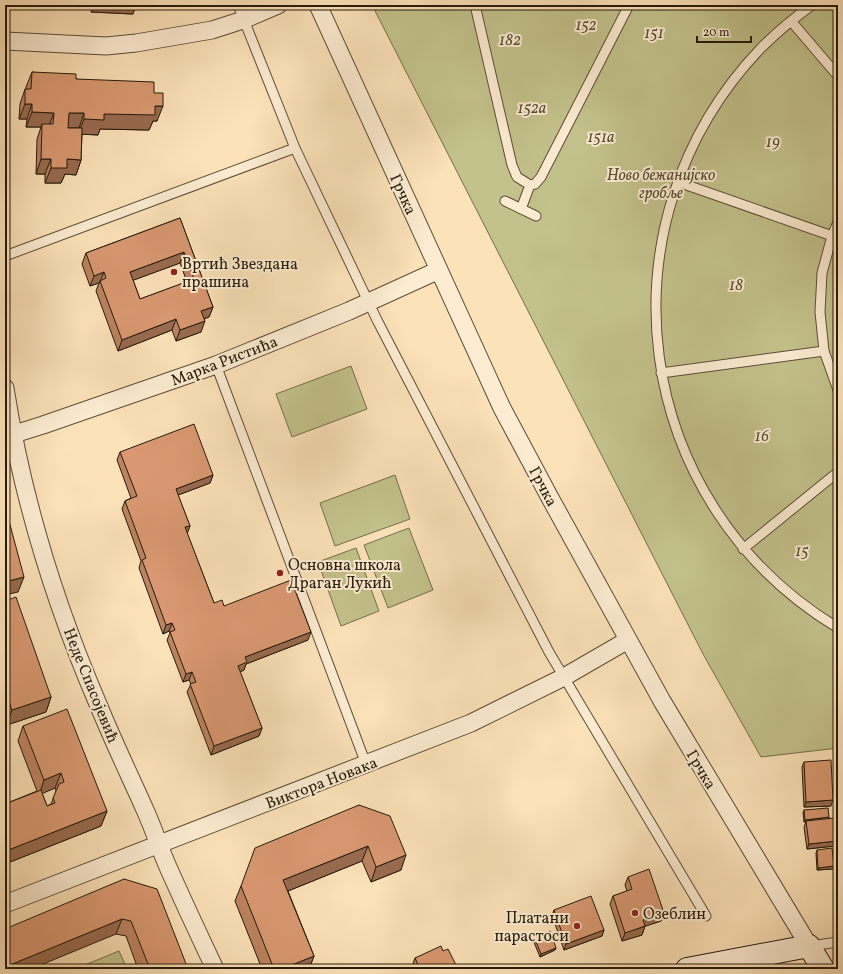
<svg xmlns="http://www.w3.org/2000/svg" width="843" height="974" font-family="Vollkorn,serif">
<rect width="100%" height="100%" fill="#fce2b9"/>
<filter id="stains"><feTurbulence type="fractalNoise" baseFrequency=".005" numOctaves="4"/><feColorMatrix values="0 0 0 0 .2 0 0 0 0 .09 0 0 0 0 .02 0 0 0 .5 -.17"/></filter>
<radialGradient id="worn" r=".72"><stop offset=".6" stop-color="#630" stop-opacity="0"/><stop offset="1" stop-color="#630" stop-opacity=".3"/></radialGradient>
<path fill="#c3c28c" stroke="#746e4c" d="M372,5H838V748L761,757L703,654Z
M351,366L367,409L292,437L276,394Z
M395,475L410,519L335,546L320,503Z
M409,528L433,590L388,608L364,545Z
M356,548L379,611L341,626L318,562Z
M119,951L127,969H75Z"/>
<g fill="none" stroke-linecap="round" stroke-linejoin="round">
<g stroke="#5c4d36" stroke-width="11">
<path id="service" d="M238,5L295,148L377,320L549,652L706,916
M475,5L512,165L517,177L530,185
M812,5C794,18 777,32 761,48C594,223 631,503 838,628
M791,21L838,76
M678,182L838,238
M505,201L536,216
M521,209L530,185L535,184L541,177L629,5
M838,222L832,236L822,273L820,312L824,351L838,390
M5,256L295,148
M216,365L366,764
M661,373L824,351
M743,549L838,472
M810,946L838,942"/>
</g>
<g stroke="#5c4d36" stroke-width="19">
<path id="minor" d="M318,5L502,408L549,496L662,701L809,946
M5,41L106,46L136,43L212,30L243,20L278,5
M5,388C22,497 55,604 98,704C113,741 130,776 146,812C154,830 160,849 168,867C183,901 199,935 215,969
M5,437L43,425L216,365L349,311L439,270
M5,904L471,723L564,677L628,640"/>
</g>
<g stroke="#261b0b" stroke-width="24">
<path id="secondary" d="M687,969L809,946L823,969"/>
</g>
<use href="#service" stroke="#fdecd2" stroke-width="9"/>
<use href="#minor" stroke="#fdecd2" stroke-width="17"/>
<use href="#secondary" stroke="#fdecd2" stroke-width="22"/>
</g>
<path fill="#bb8361" stroke="#261b0b" fill-rule="evenodd" d="M46,5H136L133,14L91,12L92,8Z
M32,72L76,79L154,93L157,121H153L149,130L100,129L98,135L82,134L81,160L76,175L65,174L61,183H45V174H36L37,139L41,127H26L27,119H19L20,104L25,89H26V87Z
M180,218L213,307L209,317L204,319L201,332L176,341L172,330L118,351L96,291L99,283L90,286L82,264L86,253ZM180,263L187,282L140,299L133,280Z
M120,452L213,475L210,483L178,495L190,526L187,533L214,603L224,606L308,640L246,664L244,670L240,672L262,728L259,736L211,755L187,692L191,684L189,680L183,682L167,640L170,633L169,631L163,634L139,568L141,561L122,509L125,501L131,498L117,460Z
M5,601L51,697L46,712L7,725L5,721Z
M23,726L107,811L101,826L5,864V804L37,791L18,741ZM55,788L56,791L51,804L47,806L42,793Z
M804,762L831,806L804,807L802,767Z
M359,805L401,870L371,882L362,861L288,891L314,956L309,969H262L235,901L241,886Z
M804,810L829,817V819L835,846L807,849L804,827L806,822H804L803,813Z
M817,850L833,869L817,870L816,853Z
M628,877L664,913L661,921L645,926L642,935L622,941L610,904L613,896L627,891L625,885Z
M124,879L188,969H138L126,936L116,934Z
M554,910L604,930L602,936L564,950L552,915Z
M534,937L556,948L555,950L540,957L533,940Z
M443,951L458,969H411L415,958Z"/>
<path fill="#986a4f" stroke="#261b0b" d="M46,5H93L92,8Z
M94,5H136L133,14L91,12Z
M25,104H32L27,119H19Z
M155,106H163L157,121H153L149,130L100,129L98,135L78,134L84,119L104,114Z
M32,112L54,113L48,128L42,124L41,127H26Z
M69,113H84L79,128H63Z
M41,159H51L45,174H36Z
M67,159L81,160L76,175L65,174L61,183H45L51,168Z
M184,252L180,263L126,283L130,272Z
M104,272L100,282V281L99,283L90,286L94,276Z
M213,307L209,317L197,321L201,311Z
M176,319L172,330L118,351L122,340Z
M205,321L201,332L176,341L180,330Z
M213,475L210,483L173,497L176,489Z
M190,526L187,534L185,527Z
M24,577L18,592L5,595V582Z
M172,623L169,631L163,634L166,625Z
M311,632L308,640L246,664L244,670L235,674L238,666L245,657Z
M192,672L189,680L183,682L186,674Z
M51,697L46,712L7,725L12,710Z
M262,728L259,736L211,755L214,746Z
M61,773L55,788L39,795L44,780Z
M833,800L831,806L804,807L806,802Z
M107,811L101,826L5,864V853L6,851Z
M829,817L828,820L804,822L805,820Z
M837,841L835,846L807,849L809,844Z
M368,846L362,861L278,895L283,880Z
M406,855L401,870L371,882L376,867Z
M834,866L833,869L817,870L818,868Z
M664,913L661,921L640,928L643,920Z
M122,919L116,934L31,969H5V967Z
M645,926L642,935L622,941L625,933Z
M604,930L602,936L564,950L566,944Z
M556,948L555,950L540,957L541,954Z
M314,956L309,969H282Z"/>
<path fill="#d99871" stroke="#261b0b" fill-rule="evenodd" d="M32,72L76,74V79L154,82V93H163V106H155V115L104,114V120L84,119V113H69L68,128H82L81,160L67,159V168H51V159H41L42,124H53L54,113L32,112V104H25V89H31Z
M180,218L213,307L201,311L205,321L180,330L176,319L122,340L100,281L106,278L104,272L94,276L86,253ZM184,252L194,279L140,299L130,272Z
M194,424L213,475L176,489L190,526L185,527L214,603L222,600L224,606L291,580L311,632L245,657L247,662L238,666L262,728L214,746L190,684L196,682L192,672L186,674L170,632L175,630L172,623L166,625L142,560L146,558L125,501L137,496L120,452Z
M5,506L24,577L5,582Z
M16,597L51,697L12,710L5,690V601Z
M67,709L107,811L6,851L5,849V804L41,790L47,806L55,803L53,798L59,784L64,782L61,773L44,780L23,726Z
M831,760L833,800L806,802L804,762Z
M359,805L390,816L406,855L376,867L368,846L283,880L314,956L282,969H274L241,886L255,848Z
M828,808L829,817L805,820L804,810Z
M834,818L837,841L809,844L806,821Z
M832,848L834,866L818,868L817,850Z
M649,869L664,913L643,920L645,926L625,933L613,896L632,889L628,877Z
M124,879L157,889L188,969H150L131,921L122,919L5,967V929Z
M591,896L604,930L566,944L554,910Z
M550,931L556,948L541,954L534,937Z
M441,946L443,951L448,949L458,969H420L415,958Z"/>
<g fill="#8f2418" stroke="#fdecd2" stroke-width="1.5">
<circle cx="174" cy="272" r="4"/>
<circle cx="280" cy="573" r="4"/>
<circle cx="635" cy="913" r="4"/>
<circle cx="577" cy="926" r="4"/>
</g>
<g text-anchor="middle" stroke-width="4" stroke-linejoin="round" paint-order="stroke">
<g font-size="16" font-style="italic" fill="#554d32" stroke="#fdecd2">
<text x="586" y="30">152</text>
<text x="654" y="38">151</text>
<text x="510" y="45">182</text>
<text x="532" y="113">152a</text>
<text x="601" y="142">151a</text>
<text x="773" y="147">19</text>
<text x="661" y="180">Ново бежанијско<tspan x="661" dy="18">гробље</tspan></text>
<text x="736" y="290">18</text>
<text x="762" y="441">16</text>
<text x="802" y="556">15</text>
</g>
<g font-size="16" fill="#261b0b" stroke="#fdecd2">
<text transform="translate(404 194) rotate(66)" y="6">Грчка</text>
<text transform="translate(224 360) rotate(-21)" y="6">Марка Ристића</text>
<text transform="translate(544 486) rotate(62)" y="6">Грчка</text>
<text transform="translate(92 685) rotate(68)" y="6">Неде Спасојевић</text>
<text transform="translate(702 769) rotate(59)" y="6">Грчка</text>
<text transform="translate(321 782) rotate(-21)" y="6">Виктора Новака</text>
</g>
<g font-size="16" fill="#261b0b" stroke="#fdecd2" text-anchor="start">
<text x="182" y="269">Вртић Звездана<tspan x="182" dy="18">прашина</tspan></text>
<text x="288" y="570">Основна школа<tspan x="288" dy="18">Драган Лукић</tspan></text>
<text x="643" y="919">Озеблин</text>
<text x="569" y="923" text-anchor="end">Платани<tspan x="569" dy="18">парастоси</tspan></text>
</g>
</g>
<rect width="843" height="974" fill="none" stroke="#fce2b9" stroke-width="20"/>
<rect x="6" y="6" width="831" height="962" fill="none" stroke="#261b0b" stroke-width="2"/>
<rect x="10" y="10" width="823" height="954" fill="none" stroke="#261b0b"/>
<path d="M697 36v6h54v-6" fill="none" stroke="#261b0b" stroke-width="2"/>
<text x="703" y="36" font-size="12" fill="#261b0b" stroke="#fdecd2" stroke-width="3" paint-order="stroke">20 m</text>
<rect width="100%" height="100%" filter="url(#stains)"/>
<rect width="100%" height="100%" fill="url(#worn)"/>
</svg>
